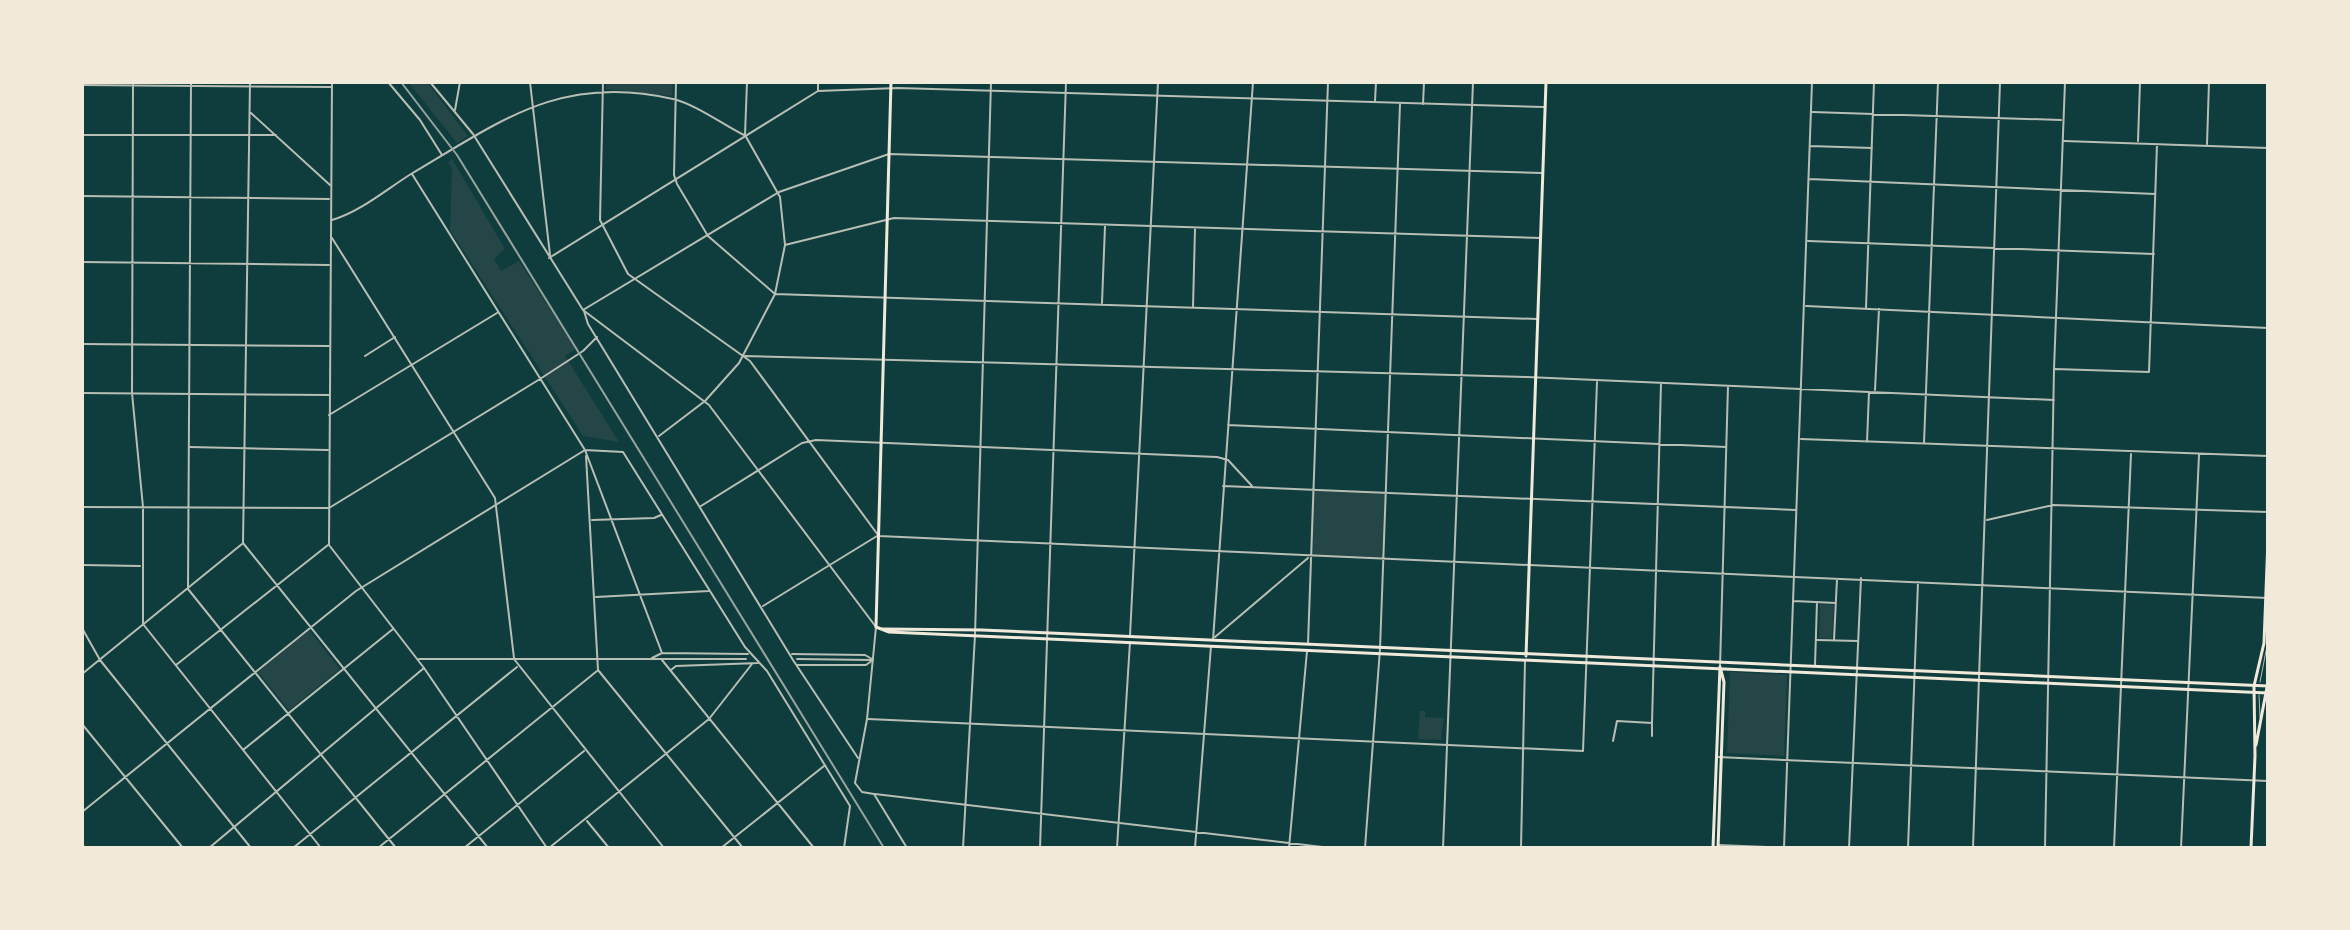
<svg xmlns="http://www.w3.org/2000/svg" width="2350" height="930" font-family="Inter,sans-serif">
<rect width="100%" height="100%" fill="#0f3d3e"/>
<path fill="#244646" d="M408,82H427L468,136L457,143Z
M607,82H673L672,96L606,89Z
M452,159L505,249L494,259L501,271L519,261L576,349L565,356L619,442L583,436L450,230L452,168L448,163Z
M1312,489L1385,492L1383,559L1310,556Z
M1820,604L1834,605L1832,639L1819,638Z
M309,630L340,669L289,710L258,672Z
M1730,672L1787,675L1784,756L1727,753Z
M1420,711H1425V717L1444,718L1441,740L1418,739Z"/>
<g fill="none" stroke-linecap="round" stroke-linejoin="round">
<path stroke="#b8beb3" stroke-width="1" d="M2260,682L2268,641
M2259,695L2260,717"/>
<path stroke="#b8beb3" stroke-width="2" d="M133,82L132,393L143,507V624L321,848
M191,82L188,589L396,848
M250,82L243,543L488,848
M388,82L420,120L442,155
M530,82L550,255
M603,82L600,220L628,274L750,361L878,535
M676,82L674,175L677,184L708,236L775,294L1537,319
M82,85L331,87
M818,91V82
M1375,101L1376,82
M1423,104L1424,82
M455,110L460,82
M1812,112L2061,120
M251,113L330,185
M82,135H276
M2064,141L2268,148
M2138,141L2140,82
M2207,144L2209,82
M1810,146L1872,148
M412,174L585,450L662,653
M1809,179L2155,194
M82,196L329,199
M332,220C360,212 387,189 411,174C501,121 561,73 673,99C697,105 722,124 744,135
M1808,241L2154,254
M785,245L894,218L1540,238
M82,262L329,265
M1102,303L1105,226
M1806,306L2268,328
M1193,307L1195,229
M1866,308L1874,82
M584,311L588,324L793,660L858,758
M82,344L329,346
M365,356L395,337
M745,356L1527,377L2054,400
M2055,369L2149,372L2157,144
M1875,390L1879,309
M82,393L329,395
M329,415L497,313
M1228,425L1726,447
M659,436L705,401L739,363L775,294L785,245L780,197L745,135L747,82
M1801,439L2268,456
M1867,442L1869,392
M1924,443L1938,82
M190,447L328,450
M586,456L598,670L743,848
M1223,486L1796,510
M701,506L802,443L816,440L1217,457L1228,460L1252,486
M82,507L329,508L540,379L583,351L597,337
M592,520L654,518L661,515
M1987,520L2053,505L2268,512
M879,536L2268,598
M82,565L140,566
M596,597L709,591
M1794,601L1836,603
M763,606L877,536
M82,628L100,660L251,848
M1130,636L1158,82
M1215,637L1308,558
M1213,640L1253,82
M1817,640L1858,641
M1834,640L1837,579
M1308,644L1328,82
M792,654L865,655L872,659
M652,658L662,653L748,654
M514,659L664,848
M662,660L814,848
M176,665L328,545
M797,665H866L873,660
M1815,665L1817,602
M1720,667L1728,386
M424,668L547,848
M671,670L676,666L758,663
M82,674L242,544
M868,719L1583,751L1597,382
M82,724L183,848
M1652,736V724
M1613,741L1617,721L1652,723L1661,383
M243,750L393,629
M1717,757L2268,781
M875,794L1331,848
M82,812L356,591L585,450L623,452L745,647L767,671L850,806L844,848
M587,821L609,848
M82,844L85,848
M1718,845L1793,848
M293,848L517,667
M378,848L597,671
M464,848L584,751
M549,848L709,719L752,664
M721,848L824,766
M963,848L975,635L991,82
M1040,848L1066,82
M1117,848L1130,642
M1195,848L1211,646
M1289,848L1307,651
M1365,848L1380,649L1400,104
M1443,848L1473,82
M1784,848L1812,82
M1849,848L1861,578
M1908,848L1918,582
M1973,848L2000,82
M2045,848L2054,369L2065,82
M2114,848L2131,454
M2181,848L2199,455"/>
<path stroke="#b8beb3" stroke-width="2" d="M430,82L473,134L583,310L709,405L876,627L867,719L855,783L862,792L874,794L907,848
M332,238L495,498L514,658
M549,258L818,91L898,88L1544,107
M583,310L779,192L889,154L1542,173
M419,659H746
M797,659L872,660
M209,848L424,668L329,545L332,82
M1521,848L1525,661"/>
<path stroke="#f1e9da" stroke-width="3" d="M891,82L876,627L889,632L2268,693
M882,629L982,630L2268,686
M1526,656L1546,82
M1713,848L1720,667
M1718,848L1724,682L1720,667"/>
<path stroke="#f1e9da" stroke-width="3" d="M2256,745L2268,682
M2255,756L2254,686L2264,643L2268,539
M2251,848L2255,756"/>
<path stroke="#97a49c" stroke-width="2" d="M401,82L457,155L884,848"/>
</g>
<rect width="2350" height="930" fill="none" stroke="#f1e9da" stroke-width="168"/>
</svg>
